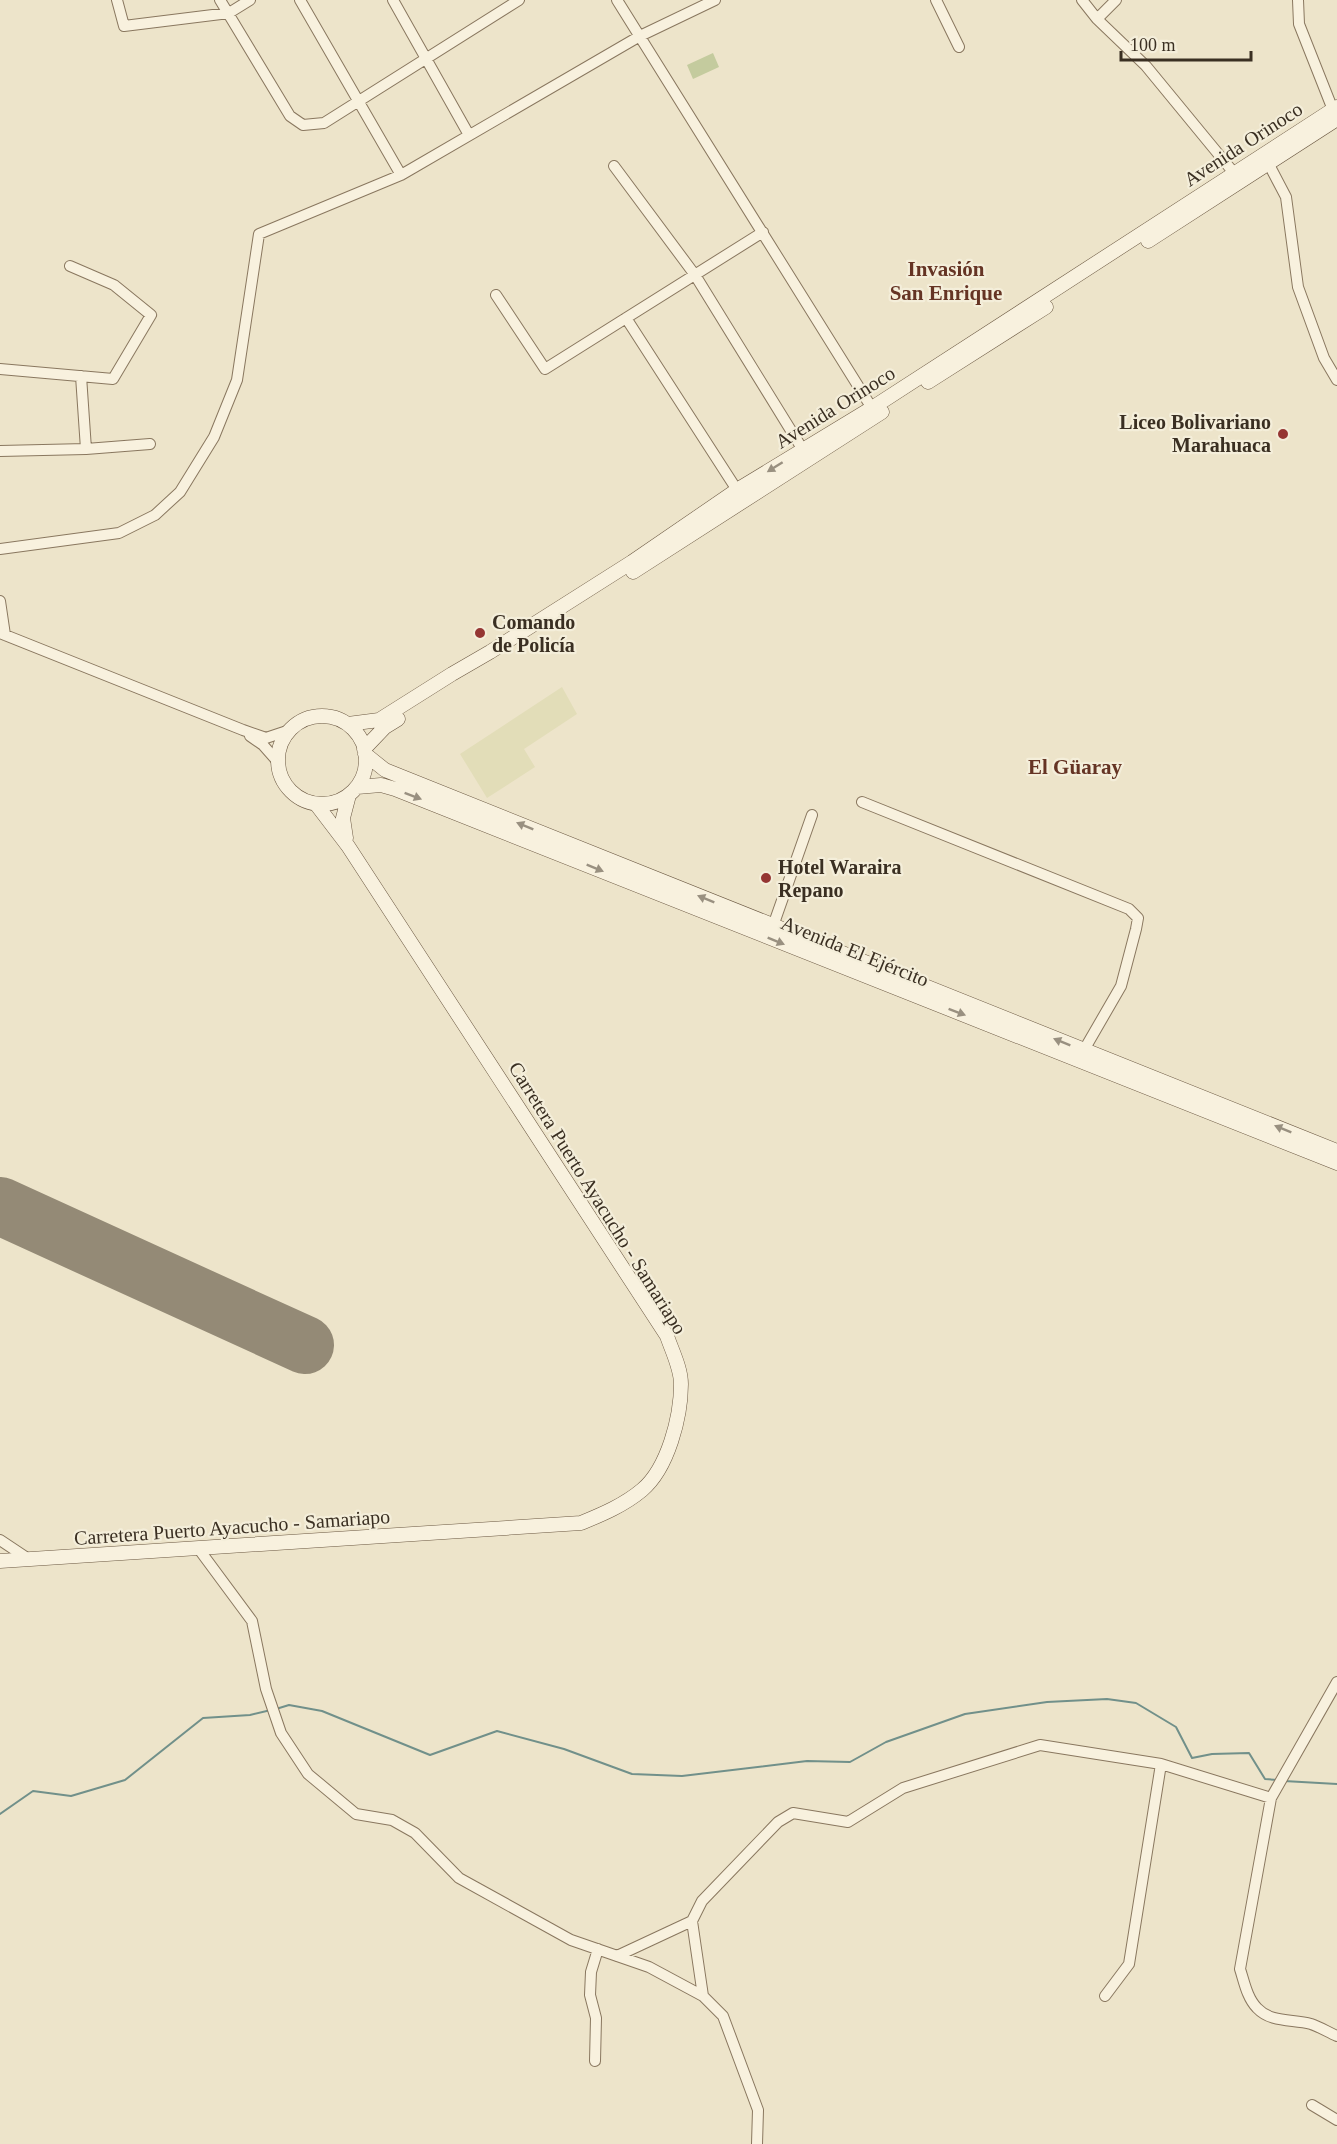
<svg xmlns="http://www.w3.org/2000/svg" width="1337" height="2144" font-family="Georgia,serif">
<rect width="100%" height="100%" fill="#ede4ca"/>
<path fill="#e2ddb8" d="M562,687L577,714L524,749L535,767L487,798L460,754Z"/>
<path fill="#c4cb9e" d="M713,53L719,67L693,79L687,65Z"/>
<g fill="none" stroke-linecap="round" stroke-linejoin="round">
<path stroke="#71908a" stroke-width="2" d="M276,1709L289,1705L322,1711L430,1755L497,1731L564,1749L632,1774L682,1776L807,1761L850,1762L886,1742L965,1714L1047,1702L1107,1699L1136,1703L1176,1727L1192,1758L1212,1754L1249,1753L1265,1779L1278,1780
M1284,1781L1337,1784
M0,1814L33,1791L71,1796L125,1780L203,1718L250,1715L271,1710"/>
<path stroke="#948a76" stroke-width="58" d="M0,1206L305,1345"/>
<g stroke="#89775f" stroke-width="12">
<path id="street" d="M117,0L124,26L229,13L250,0
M220,0L290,116L303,125L324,123L519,0
M300,0L401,175
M393,0L469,135
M617,0L875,413
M936,0L959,47
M1082,0L1097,19L1146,66L1234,173
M1298,0L1299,24L1333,110
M1097,19L1116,0
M1265,157L1286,197L1298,287L1324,358L1337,380
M614,166L695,275L803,450
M496,295L545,369L763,232
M626,318L737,490
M0,369L113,379L151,315L114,285L70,266
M81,376L86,449
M0,451L86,449L150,444
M0,549L119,533L155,515L180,492L214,437L237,380L259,234L401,175L640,36L715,0
M0,601L5,635
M0,633L243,730L266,738L290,730
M250,736L263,745L278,762
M862,802L1129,909L1138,918L1136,929L1121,986L1084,1050
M773,926L812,815
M0,1540L30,1560
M198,1548L252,1621L266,1689L281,1733L308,1774L356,1814L392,1820L415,1833L459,1878L571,1940L649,1967L703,1996L723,2016L758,2110L757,2144
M1337,1682L1271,1798L1240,1969C1244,1981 1247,1998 1257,2008C1271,2023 1292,2019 1311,2024C1320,2027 1328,2032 1337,2036
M617,1956L692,1921
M703,1996L692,1921L702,1901L778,1822L793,1813L848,1822L903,1788L1040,1745L1161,1764L1271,1798
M1105,1996L1129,1964L1161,1764
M595,2061L596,2018L590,1995L591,1972L598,1949
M1312,2105L1337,2120"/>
</g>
<g stroke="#6b5842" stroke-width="15">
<path id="secondary" d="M1148,241L1337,119
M928,382L1046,307
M633,572L882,412
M278 760a44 44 0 1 1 88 0a44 44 0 1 1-88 0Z
M348,724L379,720L452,674L490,652L632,562L737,490L872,408L1337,107
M364,749L385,727L398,719
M365,754L385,770L1337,1151
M357,787L381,785L395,789L1337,1163
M346,838L343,818L349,795
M0,1561L581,1523C603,1514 624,1505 642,1490C668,1468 681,1417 681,1384C681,1368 672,1351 667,1336L348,846L316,804"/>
</g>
<use href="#street" stroke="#f8f1de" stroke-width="10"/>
<use href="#secondary" stroke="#f8f1de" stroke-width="14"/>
</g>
<defs><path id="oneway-solid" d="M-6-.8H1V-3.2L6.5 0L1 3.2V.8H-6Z" transform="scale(1.5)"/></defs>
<g fill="#999080">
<use href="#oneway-solid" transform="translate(775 467) rotate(148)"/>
<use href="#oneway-solid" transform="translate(413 796) rotate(21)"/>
<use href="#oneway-solid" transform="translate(525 826) rotate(-158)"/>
<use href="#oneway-solid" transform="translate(595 868) rotate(22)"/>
<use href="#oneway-solid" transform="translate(706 899) rotate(-158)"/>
<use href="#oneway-solid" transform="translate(776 941) rotate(22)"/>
<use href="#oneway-solid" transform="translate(957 1012) rotate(21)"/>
<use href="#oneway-solid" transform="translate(1062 1042) rotate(-158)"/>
<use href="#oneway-solid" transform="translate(1283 1129) rotate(-158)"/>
</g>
<g fill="#953633" stroke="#f4eeda" stroke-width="2">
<circle cx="1283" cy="434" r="6"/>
<circle cx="480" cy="633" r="6"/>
<circle cx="766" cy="878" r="6"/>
</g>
<g text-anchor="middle" stroke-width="4.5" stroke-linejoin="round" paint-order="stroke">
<g font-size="20" fill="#3a2f22" stroke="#f4eeda">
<text transform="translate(1243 144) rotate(-33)" y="7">Avenida Orinoco</text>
<text transform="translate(835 407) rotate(-32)" y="7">Avenida Orinoco</text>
<text transform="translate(855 951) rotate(22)" y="7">Avenida El Ejército</text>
<text transform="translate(598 1198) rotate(58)" y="7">Carretera Puerto Ayacucho - Samariapo</text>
<text transform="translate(232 1527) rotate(-4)" y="7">Carretera Puerto Ayacucho - Samariapo</text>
</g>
<g font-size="20" font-weight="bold" fill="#3a2f22" stroke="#f4eeda" text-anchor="start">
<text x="1271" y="429" text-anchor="end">Liceo Bolivariano<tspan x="1271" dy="23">Marahuaca</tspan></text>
<text x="492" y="629">Comando<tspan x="492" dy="23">de Policía</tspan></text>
<text x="778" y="874">Hotel Waraira<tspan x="778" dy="23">Repano</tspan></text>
</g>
<g font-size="21" font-weight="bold" fill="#653424" stroke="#f4eeda">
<text x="946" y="276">Invasión<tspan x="946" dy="24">San Enrique</tspan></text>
<text x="1075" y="774">El Güaray</text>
</g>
</g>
<path d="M1121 51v9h130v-9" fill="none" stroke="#3a2f22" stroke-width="3"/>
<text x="1130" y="51" font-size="18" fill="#3a2f22" stroke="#f4eeda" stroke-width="4.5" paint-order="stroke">100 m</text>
</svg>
